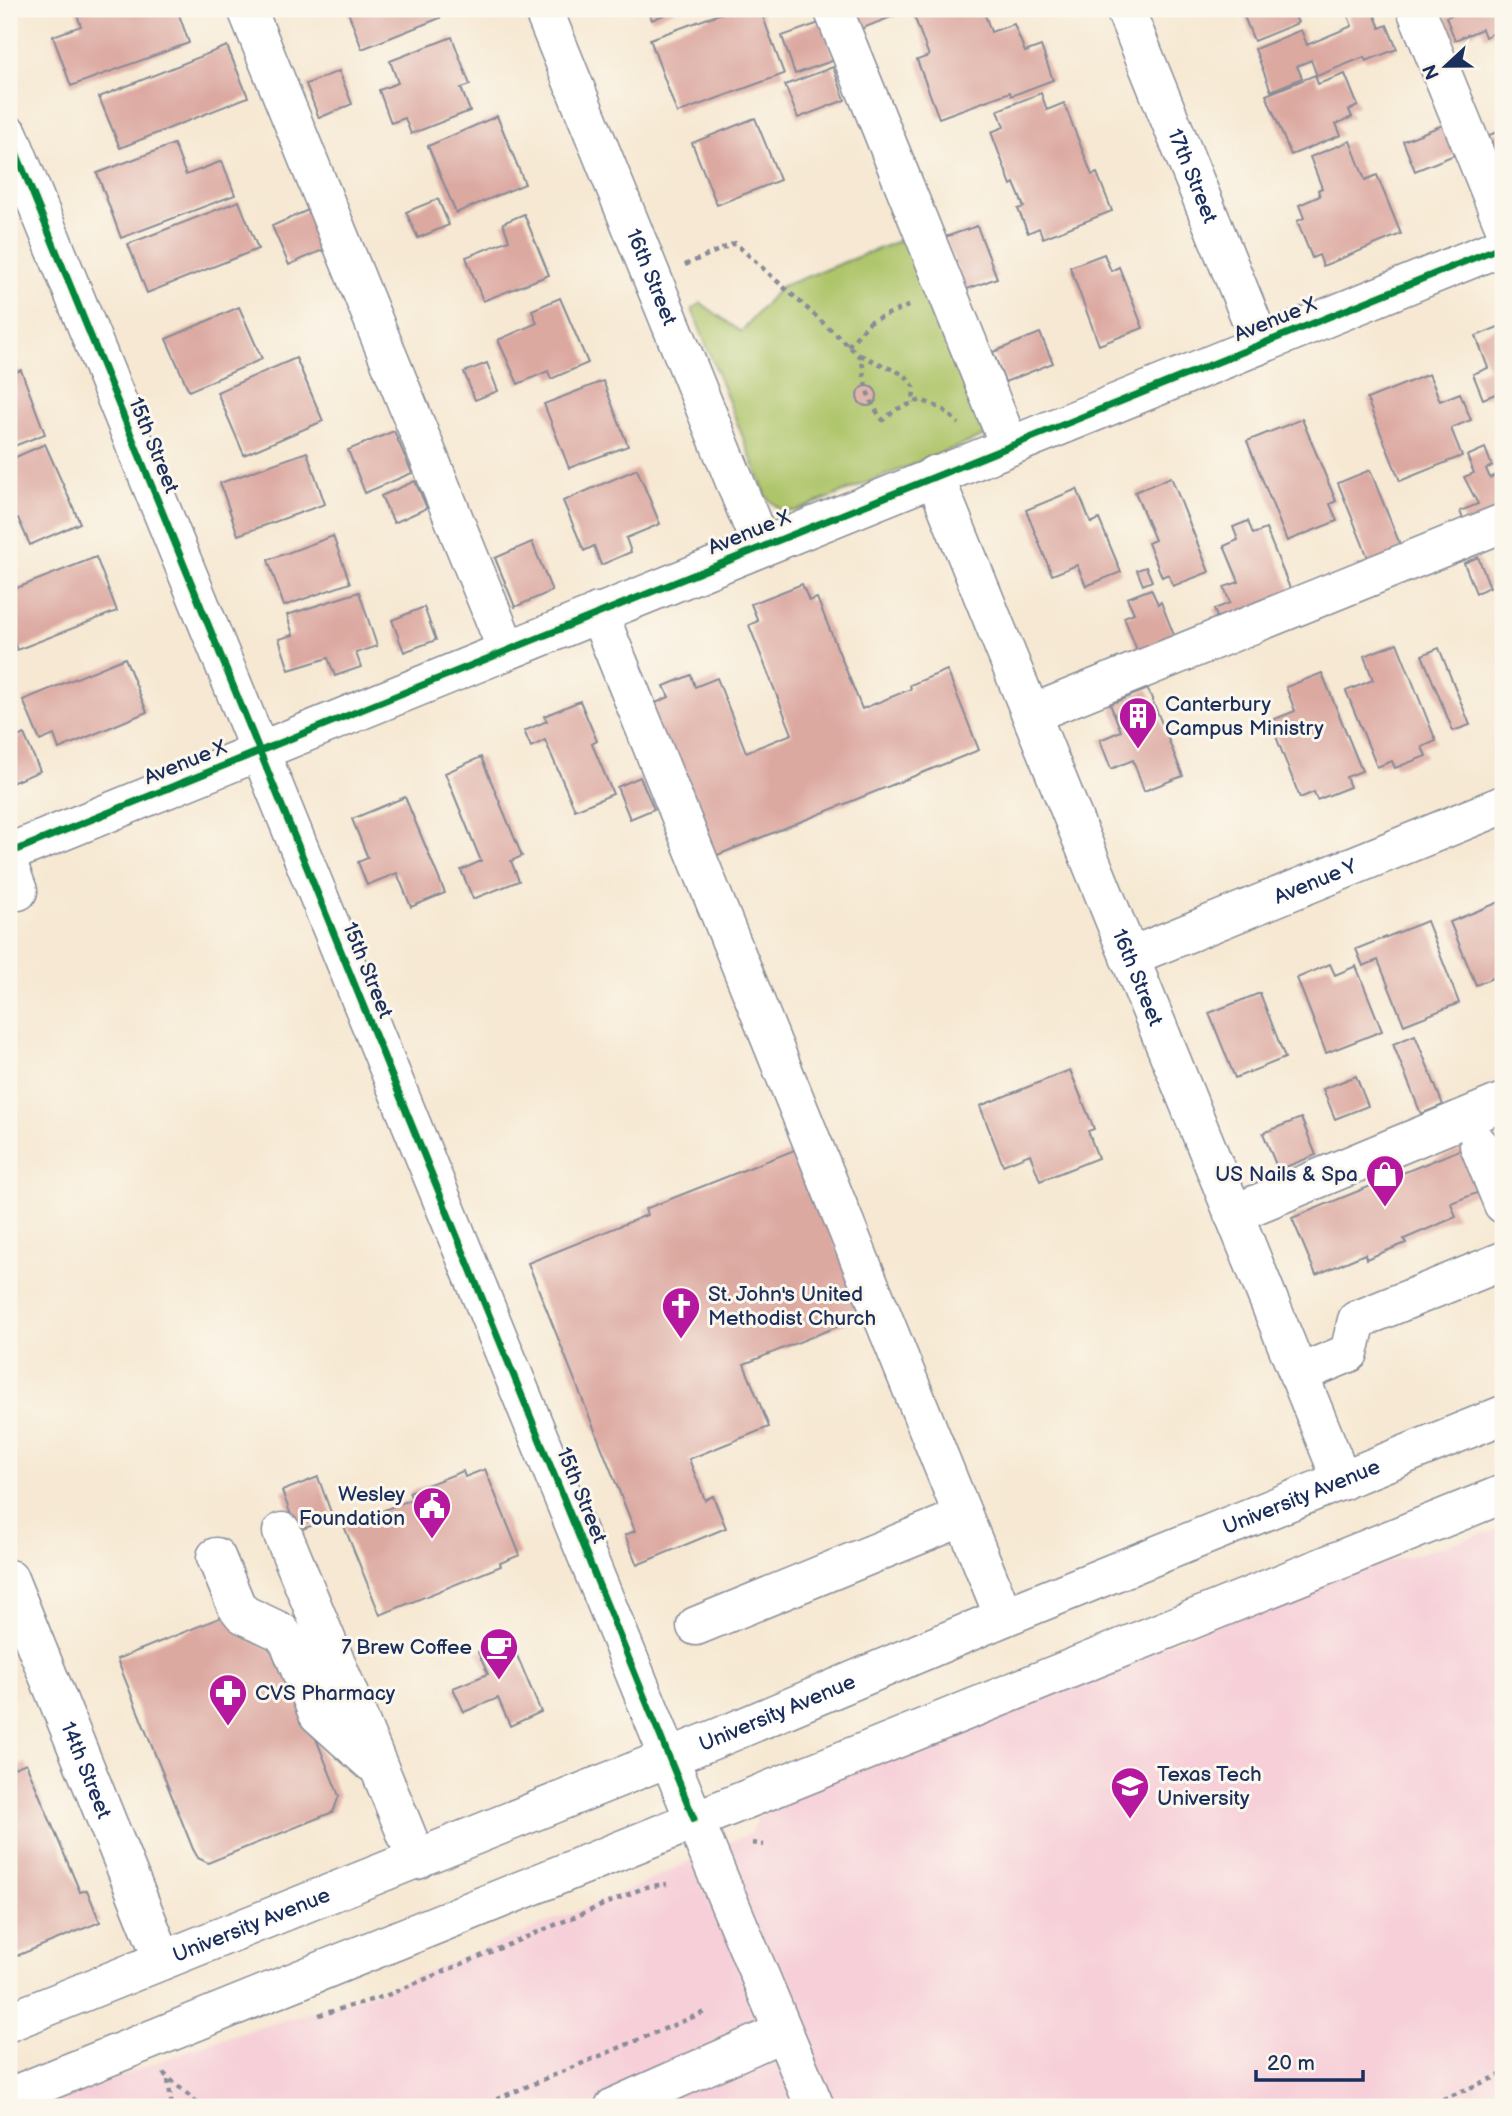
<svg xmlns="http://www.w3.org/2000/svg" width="1512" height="2116" font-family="'Balsamiq Sans',sans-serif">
<rect width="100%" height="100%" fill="#fbf7ec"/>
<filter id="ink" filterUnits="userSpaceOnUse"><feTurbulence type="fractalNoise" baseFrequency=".0143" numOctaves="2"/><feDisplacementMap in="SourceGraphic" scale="14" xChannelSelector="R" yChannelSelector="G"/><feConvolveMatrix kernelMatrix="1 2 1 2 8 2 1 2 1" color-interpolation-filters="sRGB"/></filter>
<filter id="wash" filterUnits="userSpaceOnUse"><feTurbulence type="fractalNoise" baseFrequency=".00686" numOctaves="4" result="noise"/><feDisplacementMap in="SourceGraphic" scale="28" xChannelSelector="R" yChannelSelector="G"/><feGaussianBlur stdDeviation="1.57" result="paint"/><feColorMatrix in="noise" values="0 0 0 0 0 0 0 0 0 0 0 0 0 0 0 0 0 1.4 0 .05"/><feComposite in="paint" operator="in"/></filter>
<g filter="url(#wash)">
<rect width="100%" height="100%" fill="#f6e8d2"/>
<path fill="#f6cfd8" d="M1503,1528V2107H43L199,2046L379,1991L642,1884L752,1832L758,1816L767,1806L1313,1585Z"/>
<path fill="#afc56a" stroke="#657a64" stroke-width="2" d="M914,235L995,432L796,511H782L767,498L692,309L701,303L741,332L780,287Z"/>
<g id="blocks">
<path fill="#dca9a1" d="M75,9H177L189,43L71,86L53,36L81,26Z
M347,9H436L440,18L362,49Z
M647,9H678L652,20Z
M733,9H760L784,74L677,113L650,39Z
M850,9H897L899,14L858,30Z
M923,9H983L991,32L1014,24L1025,52L1041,46L1053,80L1011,96L1010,92L939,118L917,60L929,56L913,13Z
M1241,9H1292L1298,23L1254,41Z
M1367,9H1372L1380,28L1387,25L1397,49L1366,61L1364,57L1317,76L1311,60L1297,66L1302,78L1271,91L1255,49L1301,30L1307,45L1352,26L1348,16Z
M1467,9H1500L1503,20L1497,23L1500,31L1485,37L1482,29L1455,40L1446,17Z
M822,22L835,60L795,74L782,36Z
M452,37L470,85L461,88L470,111L411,134L405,118L391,123L379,90L398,83L390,61Z
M227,46L248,97L120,148L99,97Z
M833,67L845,100L798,118L785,85Z
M339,71L352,104L319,118L306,84Z
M1345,74L1358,106L1349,110L1352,117L1336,124L1341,135L1291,155L1266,95L1315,75L1318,84Z
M1041,93L1047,110L1064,103L1092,175L1097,173L1112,211L1043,238L1039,228L1028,233L1018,209L1024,207L1014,183L1011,185L991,132L1004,127L998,110Z
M497,116L525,184L456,213L428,146Z
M755,118L780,180L717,205L692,143Z
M1445,124L1457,154L1415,171L1403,141Z
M1503,130V171L1489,135Z
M1350,141L1365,180L1377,175L1401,234L1323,266L1319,255L1312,258L1297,221L1304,218L1299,205L1320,196L1318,190L1322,188L1310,157Z
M174,144L186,175L222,161L235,195L121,238L97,173Z
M438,199L449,225L418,238L406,212Z
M239,201L258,249L147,293L128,244Z
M308,210L325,249L289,265L272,226Z
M524,214L549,275L483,301L466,257L509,240L503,223Z
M977,226L997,278L965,290L945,237Z
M1104,254L1111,271L1119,267L1143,328L1099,345L1070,267Z
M560,298L588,363L551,379L548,371L518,384L498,340L537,323L532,310Z
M239,307L262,359L189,391L166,339Z
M1503,325V391L1483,399L1473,374L1488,368L1476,336Z
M1040,333L1053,363L1005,382L993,352Z
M296,358L323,421L244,455L217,392Z
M487,363L498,391L475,400L464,372Z
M21,370L45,434L9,448V375Z
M1429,374L1440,401L1460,393L1471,420L1451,428L1462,456L1400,481L1367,399Z
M603,381L628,446L569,468L544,404Z
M857 396a10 10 0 1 1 20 0a10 10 0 1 1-20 0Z
M1302,419L1336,501L1330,504L1337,521L1287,541L1247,441Z
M394,431L412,473L365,493L348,450Z
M45,444L80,523L30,545L18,518L9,522V460Z
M1485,448L1492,466L1486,469L1490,478L1503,472V516L1467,530L1460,511L1478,504L1464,477L1474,473L1467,456Z
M307,452L325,504L238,535L220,483Z
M637,469L660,524L626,538L631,552L601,565L594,546L584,551L563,501Z
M1370,470L1403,552L1371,565L1338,483Z
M1171,477L1209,572L1173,586L1168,574L1162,577L1148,543L1155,540L1135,492Z
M415,481L427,508L394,523L381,496Z
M1077,489L1091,523L1099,519L1121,572L1086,586L1077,565L1052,575L1026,510Z
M1248,521L1253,534L1266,529L1293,596L1220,626L1214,609L1230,603L1224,587L1239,582L1224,546L1238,540L1233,527Z
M333,536L350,583L284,606L268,560Z
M532,542L552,591L515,607L495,558Z
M96,557L117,611L17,650L9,628V602L13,601L9,591Z
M1478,557L1490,587L1476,593L1464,563Z
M1146,567L1152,581L1143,585L1137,570Z
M802,584L809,601L817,598L862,709L911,689L910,685L947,670L979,750L710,858L649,706L669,697L664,686L691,675L695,687L717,678L746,752L792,734L749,625L758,621L751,604Z
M1151,589L1158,604L1161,602L1175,638L1138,653L1124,617L1134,613L1127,598Z
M359,592L377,646L356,653L361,667L335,676L328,658L289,670L279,639L293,635L287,615Z
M424,607L436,640L404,652L392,620Z
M1397,643L1436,741L1422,747L1426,756L1395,768L1392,761L1377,767L1346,691L1373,680L1364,656Z
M1439,648L1470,725L1453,731L1422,655Z
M125,658L147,712L59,749L54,735L40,741L23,700Z
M1322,673L1362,771L1346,777L1350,787L1317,800L1314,792L1300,798L1270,721L1295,711L1286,687Z
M1148,689L1183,776L1144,791L1133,760L1111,769L1100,740L1121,731L1110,704Z
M580,701L597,741L592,744L613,794L575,810L545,740L531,747L524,731L547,721L544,716Z
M24,734L40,771L9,784V741Z
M481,757L522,856L511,861L519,881L473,899L461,870L481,861L445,773Z
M640,777L654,809L630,819L617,787Z
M405,797L445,893L411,907L397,873L367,885L358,862L368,858L352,819Z
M1502,901L1503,967L1498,969L1500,975L1476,985L1450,922Z
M1427,921L1459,1003L1404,1025L1378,960L1363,966L1356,949Z
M1330,964L1335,975L1356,966L1382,1031L1326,1053L1297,978Z
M1260,993L1285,1058L1235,1078L1209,1013Z
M1415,1035L1443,1105L1421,1114L1393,1044Z
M1070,1070L1094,1129L1088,1131L1098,1158L1040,1181L1030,1154L1003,1165L980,1106Z
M1356,1076L1368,1106L1335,1119L1323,1089Z
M1301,1118L1316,1155L1278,1170L1263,1133Z
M1469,1146L1487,1189L1451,1203L1456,1217L1404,1239L1406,1243L1366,1259L1365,1254L1316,1275L1292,1218Z
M797,1149L864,1316L744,1364L769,1427L689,1459L705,1500L713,1496L726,1528L637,1565L625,1535L635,1531L528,1263L647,1215L645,1209Z
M485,1469L520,1555L500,1563L501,1566L380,1615L344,1526L412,1499L409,1492L463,1471L465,1477Z
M318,1477L333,1518L297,1531L282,1491Z
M224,1616L277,1641L339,1796L333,1812L208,1863L198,1858L193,1849L117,1659Z
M510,1639L541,1712L510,1726L498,1698L464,1712L453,1688L488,1674L478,1652Z
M9,1762L12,1769L26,1763L80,1892L87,1890L100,1922L9,1959Z"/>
</g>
</g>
<g filter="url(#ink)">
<use href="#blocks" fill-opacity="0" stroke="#888c98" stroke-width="2"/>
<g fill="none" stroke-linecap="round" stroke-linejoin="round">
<g stroke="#888c98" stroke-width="41">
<g id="minor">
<path d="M247,9L507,650"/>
<path id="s1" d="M543,9L761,546"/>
<path d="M833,9L1009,445"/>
<path id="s2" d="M1125,9L1261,344"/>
<path d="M1416,9L1503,223"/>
<path d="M9,135L694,1819L815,2107"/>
<path id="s3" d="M934,475L1342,1481"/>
<path d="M598,612L1004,1617"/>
<path d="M1031,714L1503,523"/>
<path d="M9,853L1503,246"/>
<path d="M9,867L18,891"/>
<path id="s4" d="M1129,957L1503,805"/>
<path d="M1479,1145L1503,1204"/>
<path d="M1233,1214L1503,1102"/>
<path d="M1298,1374L1349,1353L1357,1320L1503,1261"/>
<path d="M282,1532L417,1860"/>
<path d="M216,1557L236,1605L243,1614L281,1632L289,1642L318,1714L371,1762"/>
<path id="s5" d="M9,1579L163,1960"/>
<path d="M696,1626L963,1517"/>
<path d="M614,2107L783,2032"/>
</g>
</g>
<g stroke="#888c98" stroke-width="41">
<g id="major">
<path id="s6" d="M9,2022L720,1737L1004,1617L1503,1415"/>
<path d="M9,2097L1503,1494"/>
</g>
</g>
<path stroke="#888c98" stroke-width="4.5" stroke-dasharray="5 5" stroke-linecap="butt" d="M685,265L735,243L862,358C864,382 867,401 883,420L897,409L921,400L943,409L959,424
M848,346L871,321L913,304
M860,355L905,375L914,387L913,403
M752,1843L764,1845
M319,2015L385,1996L646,1887L667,1884
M163,2073L202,2107
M168,2080L172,2107
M478,2107L707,2011
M1424,2107L1503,2074"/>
<use href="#minor" stroke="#fff" stroke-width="38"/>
<use href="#major" stroke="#fff" stroke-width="38"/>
<g stroke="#fbf7ec" stroke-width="11">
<path id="cycleway" d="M9,135L694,1819
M9,853L1503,246"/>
</g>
<use href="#cycleway" stroke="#00873e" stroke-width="7"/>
</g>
</g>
<defs>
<g id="building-pin" transform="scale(2.0125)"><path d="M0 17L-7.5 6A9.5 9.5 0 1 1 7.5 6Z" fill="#b5179e" stroke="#fbf7ec"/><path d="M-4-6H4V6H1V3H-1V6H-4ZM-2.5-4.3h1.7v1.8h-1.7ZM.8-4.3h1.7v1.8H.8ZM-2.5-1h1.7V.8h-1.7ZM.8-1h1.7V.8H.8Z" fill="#fff"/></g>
<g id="shop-pin" transform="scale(2.0125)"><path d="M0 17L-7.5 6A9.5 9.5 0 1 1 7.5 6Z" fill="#b5179e" stroke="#fbf7ec"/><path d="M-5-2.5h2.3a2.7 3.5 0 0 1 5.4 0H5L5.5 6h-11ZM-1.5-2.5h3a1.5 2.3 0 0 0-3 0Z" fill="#fff"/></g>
<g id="church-pin" transform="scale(2.0125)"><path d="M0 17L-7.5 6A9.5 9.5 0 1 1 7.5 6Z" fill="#b5179e" stroke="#fbf7ec"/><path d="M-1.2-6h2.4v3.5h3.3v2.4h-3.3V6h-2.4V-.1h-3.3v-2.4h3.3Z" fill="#fff"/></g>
<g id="civic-pin" transform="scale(2.0125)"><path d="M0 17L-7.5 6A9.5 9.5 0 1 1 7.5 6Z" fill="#b5179e" stroke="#fbf7ec"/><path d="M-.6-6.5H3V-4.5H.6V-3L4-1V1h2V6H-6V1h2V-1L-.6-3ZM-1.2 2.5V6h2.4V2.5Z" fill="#fff"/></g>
<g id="cafe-pin" transform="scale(2.0125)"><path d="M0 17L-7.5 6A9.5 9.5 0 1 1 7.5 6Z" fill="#b5179e" stroke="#fbf7ec"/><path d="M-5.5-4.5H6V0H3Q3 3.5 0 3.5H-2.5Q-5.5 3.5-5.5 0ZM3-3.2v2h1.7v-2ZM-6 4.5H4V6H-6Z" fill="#fff"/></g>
<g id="pharmacy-pin" transform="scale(2.0125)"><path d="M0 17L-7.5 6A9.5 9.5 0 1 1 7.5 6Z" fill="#b5179e" stroke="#fbf7ec"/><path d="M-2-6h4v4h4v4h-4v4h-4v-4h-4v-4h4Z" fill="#fff"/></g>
<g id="university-pin" transform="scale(2.0125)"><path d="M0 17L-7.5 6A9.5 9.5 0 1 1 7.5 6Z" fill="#b5179e" stroke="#fbf7ec"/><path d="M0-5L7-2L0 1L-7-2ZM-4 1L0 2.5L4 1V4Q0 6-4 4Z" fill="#fff"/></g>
</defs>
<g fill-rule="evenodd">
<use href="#building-pin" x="1138" y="716"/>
<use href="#shop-pin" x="1385" y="1174"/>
<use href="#church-pin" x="681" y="1306"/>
<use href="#civic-pin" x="432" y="1506"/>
<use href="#cafe-pin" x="499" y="1647"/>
<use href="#pharmacy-pin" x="228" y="1693"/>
<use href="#university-pin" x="1130" y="1786"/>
</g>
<g text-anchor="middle" stroke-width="6" stroke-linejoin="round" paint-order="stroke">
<g font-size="21" fill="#1b2f5e" stroke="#fbf7ec">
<text dy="7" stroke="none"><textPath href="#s2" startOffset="180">17th Street</textPath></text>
<text dy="7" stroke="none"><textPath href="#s1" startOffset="289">16th Street</textPath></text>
<text transform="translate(1275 319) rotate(-22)" y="7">Avenue X</text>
<text transform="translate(154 445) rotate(68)" y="7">15th Street</text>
<text transform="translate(749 532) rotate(-22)" y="7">Avenue X</text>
<text transform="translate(185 762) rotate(-22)" y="7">Avenue X</text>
<text dy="7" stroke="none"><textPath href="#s4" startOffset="201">Avenue Y</textPath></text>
<text transform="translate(368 970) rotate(68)" y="7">15th Street</text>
<text dy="7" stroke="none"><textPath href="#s3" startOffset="542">16th Street</textPath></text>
<text transform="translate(582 1495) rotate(68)" y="7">15th Street</text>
<text dy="7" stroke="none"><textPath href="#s6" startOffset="1395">University Avenue</textPath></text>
<text dy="7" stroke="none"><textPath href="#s6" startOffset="828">University Avenue</textPath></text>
<text dy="7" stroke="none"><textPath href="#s5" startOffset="206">14th Street</textPath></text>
<text dy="7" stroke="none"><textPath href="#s6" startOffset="261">University Avenue</textPath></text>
</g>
<g font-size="21" fill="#1b2f5e" stroke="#fbf7ec" text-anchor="start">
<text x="1165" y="711">Canterbury<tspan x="1165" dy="24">Campus Ministry</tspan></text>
<text x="1358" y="1181" text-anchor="end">US Nails &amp; Spa</text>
<text x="708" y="1301">St. John's United<tspan x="708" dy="24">Methodist Church</tspan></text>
<text x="405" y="1501" text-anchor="end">Wesley<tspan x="405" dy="24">Foundation</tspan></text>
<text x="472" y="1654" text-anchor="end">7 Brew Coffee</text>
<text x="255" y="1700">CVS Pharmacy</text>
<text x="1157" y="1781">Texas Tech<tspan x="1157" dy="24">University</tspan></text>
</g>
</g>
<rect width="1512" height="2116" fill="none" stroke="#fbf7ec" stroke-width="35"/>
<g transform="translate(1446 66) rotate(248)" stroke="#fbf7ec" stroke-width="5" paint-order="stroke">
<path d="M0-5L12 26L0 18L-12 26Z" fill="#1b2f5e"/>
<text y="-10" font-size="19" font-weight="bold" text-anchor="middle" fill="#1b2f5e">N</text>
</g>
<path d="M1256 2070v10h107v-10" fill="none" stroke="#1b2f5e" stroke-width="3.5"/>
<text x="1267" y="2070" font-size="21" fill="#1b2f5e" stroke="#fbf7ec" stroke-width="5" paint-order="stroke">20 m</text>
</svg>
